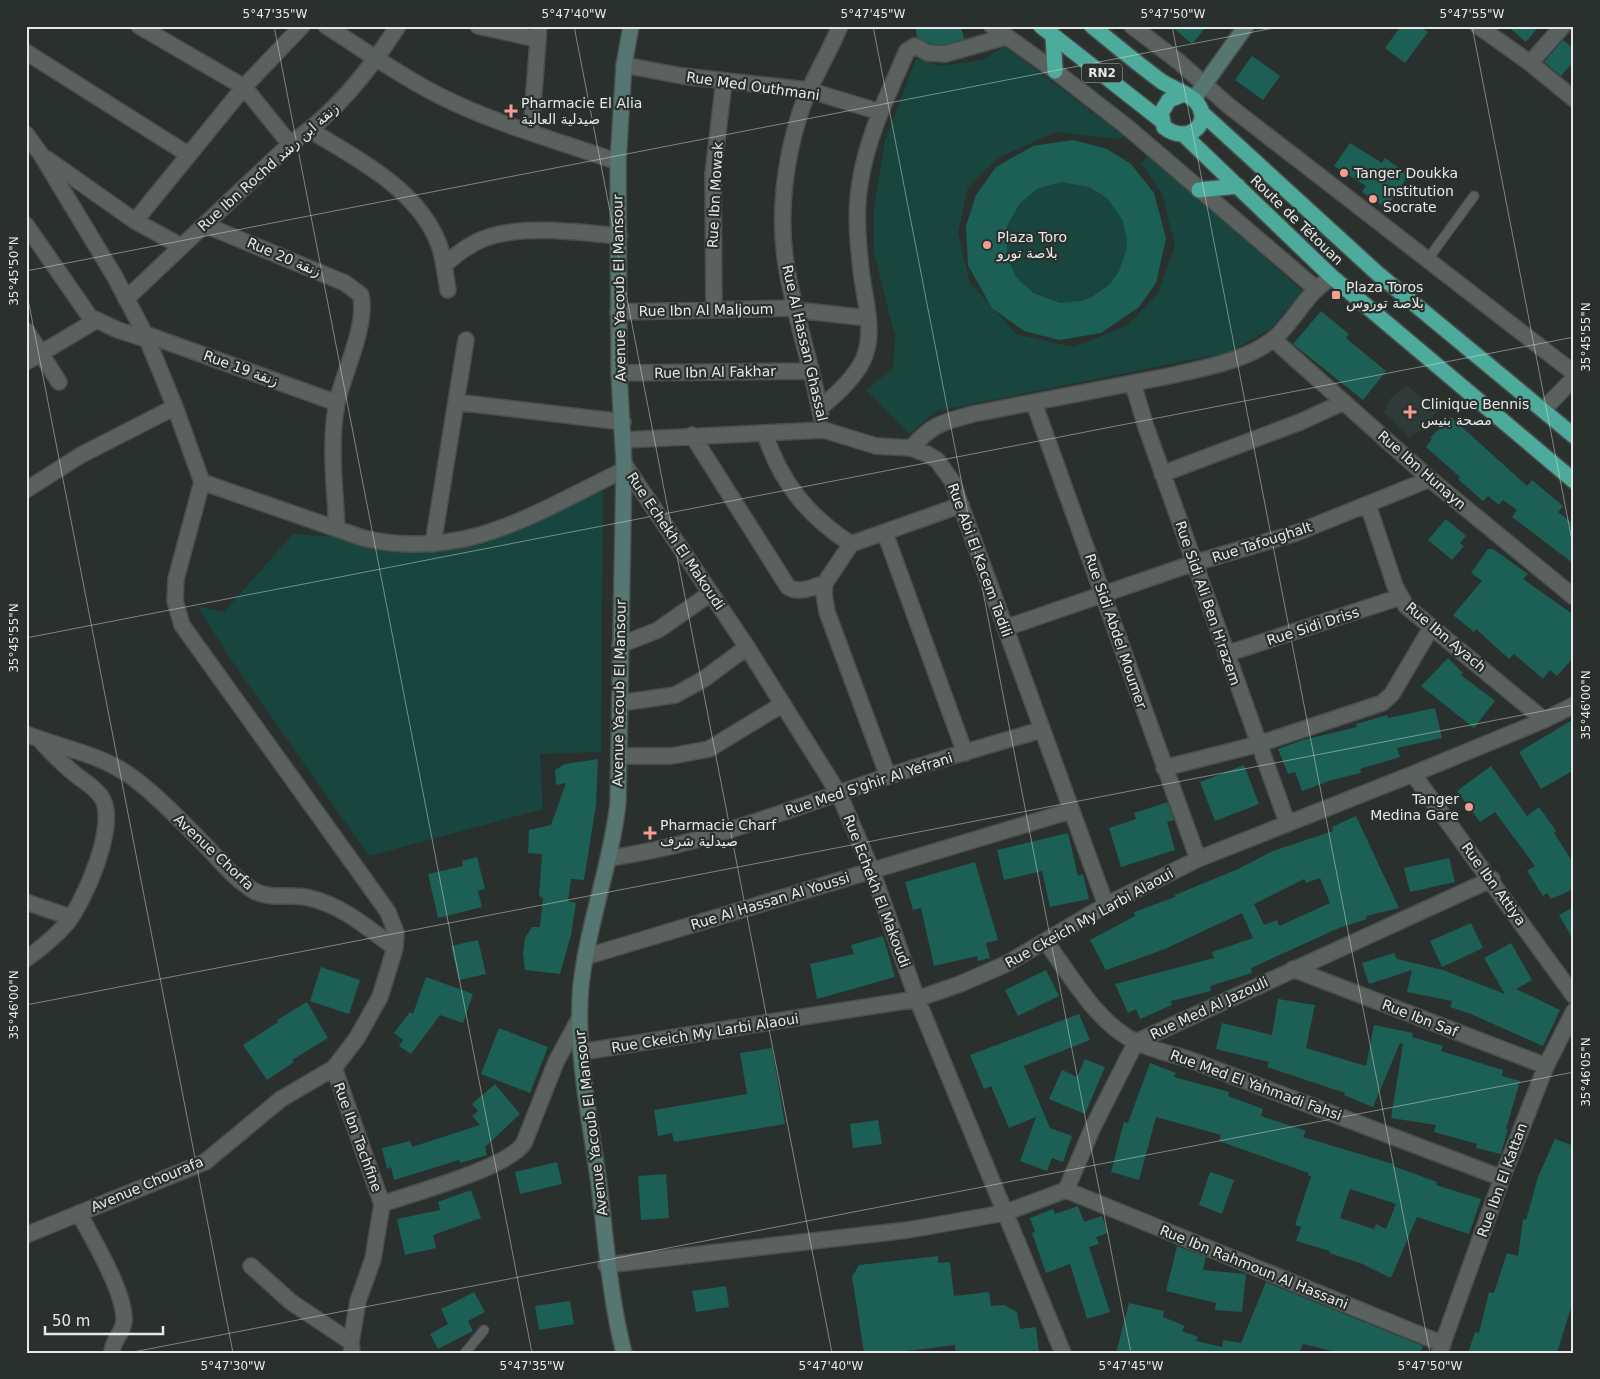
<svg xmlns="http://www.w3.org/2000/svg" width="1600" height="1379" font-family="'DejaVu Sans',Cairo,sans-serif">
<rect width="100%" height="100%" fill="#2a302e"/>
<path fill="#2e3b38" d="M1406,385L1438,410L1421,431L1415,433L1410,438L1407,437L1405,432L1384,413L1389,400Z"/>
<path fill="#18453d" d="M1004,46L1126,137L1116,139L1056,132L1000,157L968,187L958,233L970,283L989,304L968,265L966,226L976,195L996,167L1033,146L1073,140L1107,149L1131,164L1154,193L1166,238L1156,283L1139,307L1101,333L1059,340L1024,331L996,311L1016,334L1074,347L1128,325L1158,293L1175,246L1162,194L1141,163L1148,155L1303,291L1270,329L1230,352L937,411L909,434L866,390L893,368L895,336L874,254V208L885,141L916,59L942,66L983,60Z
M603,491L601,752L540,754L543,809L369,856L232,661L197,606L224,612L293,534L469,545Z"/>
<path fill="#1c5f54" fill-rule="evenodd" d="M915,26H961L964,39L944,45L931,44L917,37Z
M1171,26H1207L1192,44Z
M1401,26H1420L1428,32L1405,63L1385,48Z
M1507,26H1539L1526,42Z
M1563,40L1574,49V61L1561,76L1544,62Z
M1252,56L1280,76L1263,100L1235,80Z
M1073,140L1107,149L1131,164L1154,193L1166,238L1156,283L1139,307L1101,333L1059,340L1024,331L992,308L968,265L966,226L976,195L996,167L1033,146ZM1061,182L1089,187L1107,198L1122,219L1127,239L1126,251L1119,271L1110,284L1092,297L1081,301L1060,303L1033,293L1016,277L1007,257V226L1020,203L1037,189Z
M1350,143L1382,163L1385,158L1409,175L1386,208L1362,192L1366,186L1334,166Z
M1321,311L1349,334L1346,338L1386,371L1363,400L1293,344Z
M1451,417L1527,486L1532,480L1563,506L1558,512L1574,524V564L1512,517L1517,510L1503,500L1499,505L1488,496L1483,501L1458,479L1460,477L1426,447L1432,439L1430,438Z
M1446,519L1466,536L1460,543L1464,546L1452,560L1428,540Z
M1488,549H1493L1528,574L1523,579L1574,615V657L1557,676L1550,670L1543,679L1514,654L1509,659L1476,629L1474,632L1453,615L1482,581L1471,573Z
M1448,658L1463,673L1461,675L1495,701L1474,728L1421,686Z
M1435,708L1442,738L1397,748L1400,757L1360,769L1361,773L1332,780L1302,791L1295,772L1288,774L1278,749L1303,740L1357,727L1356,724L1387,715L1388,718Z
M1574,719V770L1541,789L1519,752Z
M598,759L596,805L584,880L571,879L568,901L576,903L571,935L560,974L525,970L523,953L525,938L532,927H540L543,898L539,896L542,854L528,853L529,830L551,825L566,783L556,785L555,770L565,764Z
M1244,765L1259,804L1215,821L1200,782Z
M1491,766L1527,816L1539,807L1556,831L1554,833L1574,864V889L1551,899L1547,893L1543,896L1527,871L1535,866L1495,812L1480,822L1457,791Z
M1168,802L1174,820L1167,822L1175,850L1121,867L1109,828L1136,819L1134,813Z
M1356,816L1399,908L1366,916L1367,919L1339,928L1251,968L1252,973L1210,986L1211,991L1171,1001L1172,1005L1140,1019L1136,1009L1128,1013L1115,984L1214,958L1212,952L1253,938L1242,913L1165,949L1106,970L1090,940L1135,916L1134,912L1175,897V895L1238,869L1273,851L1333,831L1332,827ZM1320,878L1330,903L1279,926L1277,920L1264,925L1254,904L1304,879L1306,883Z
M1068,833L1078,876L1083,874L1089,899L1050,907L1042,871L1004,880L997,850Z
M477,857L485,889L478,891L482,907L438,918L428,874L463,866L462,861Z
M1449,858L1455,882L1410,892L1404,868Z
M975,862L998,940L986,943L990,958L978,961L977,956L934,966L921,908L913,910L905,882Z
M1574,907V941L1559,915Z
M1471,923L1483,948L1442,967L1430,941Z
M883,936L895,977L817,999L810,964L854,954L851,945Z
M478,940L486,974L459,980L451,946Z
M1511,943L1532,980L1516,989L1560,1010L1543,1046L1471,1014L1450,1007L1452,1001L1407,992L1412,970L1369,984L1362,963L1394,953L1397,959L1443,970L1505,994L1484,958Z
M321,967L360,980L349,1014L310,1001Z
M1046,970L1059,996L1018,1016L1005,990Z
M426,977L473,994L463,1023L440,1015L411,1054L399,1046L403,1040L394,1033L410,1012L413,1014Z
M1278,999L1315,1005L1306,1048L1366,1066L1374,1025L1413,1033L1412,1037L1443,1046L1441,1051L1503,1070L1502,1076L1520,1081L1506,1129H1508L1501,1154L1476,1148L1477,1144L1434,1132L1436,1125L1391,1118L1403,1044L1400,1043L1373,1107L1344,1095L1345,1093L1267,1067L1269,1062L1216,1049L1222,1023L1272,1035Z
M307,1002L328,1038L292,1060L294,1062L267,1080L243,1045L278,1022L277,1020Z
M1079,1014L1090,1040L1024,1066L1050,1128L1072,1136L1063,1162L1052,1158L1047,1171L1020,1161L1036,1117L1009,1128L991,1086L984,1089L970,1055Z
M499,1028L548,1047L530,1093L481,1074Z
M772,1048L785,1124L674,1142L672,1133L658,1136L654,1110L747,1094L740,1053Z
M1085,1059L1105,1067L1085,1114L1049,1099L1062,1070L1077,1077Z
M1150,1063L1176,1073L1174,1077L1229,1092L1228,1096L1263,1109L1261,1116L1306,1131L1303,1137L1393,1164V1166L1437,1182L1436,1185L1481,1199L1469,1234L1417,1217L1391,1278L1360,1263L1329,1253L1330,1251L1296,1241L1301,1227L1295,1225L1311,1176H1308L1309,1173L1219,1141L1221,1135L1156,1117L1139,1180L1111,1172L1124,1122L1128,1123ZM1350,1189L1396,1204L1386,1229L1376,1224L1374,1229L1340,1218Z
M495,1084L520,1114L485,1147L487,1155L460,1163L459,1160L394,1180L391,1167L387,1169L382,1148L410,1141L412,1147L480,1125L472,1116L478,1111L472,1104Z
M878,1120L882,1144L853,1148L850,1124Z
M1555,1139L1574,1146V1298L1557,1353H1468L1475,1332L1479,1333L1489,1292L1494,1293L1507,1253L1518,1256L1523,1219L1526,1220L1538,1177Z
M557,1162L562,1184L520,1194L515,1172Z
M1210,1172L1234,1180L1222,1214L1199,1205Z
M666,1174L669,1218L641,1220L638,1176Z
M471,1190L481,1218L433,1235L436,1248L405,1255L397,1219L440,1210L438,1202Z
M1078,1206L1084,1222L1102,1216L1108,1233L1096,1237L1099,1244L1089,1247L1110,1312L1087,1319L1070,1264L1046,1273L1032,1233L1035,1232L1030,1218L1053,1209L1055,1214Z
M1177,1246L1206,1257L1203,1270L1246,1274L1242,1312L1215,1310L1216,1303L1166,1291Z
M938,1256V1263L950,1262L954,1296L989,1292L991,1306L1004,1305L1017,1312L1020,1329L1036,1327L1039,1353H956L955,1345L891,1353H864L852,1277L859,1265Z
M1266,1282L1423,1346L1420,1353H1340L1303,1344L1299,1353H1116L1129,1303L1164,1311L1163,1317L1185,1326L1182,1331L1198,1337L1196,1341L1222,1347L1223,1340L1241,1343Z
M726,1286L729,1307L696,1312L692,1291Z
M474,1292L485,1312L468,1321L473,1331L438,1349L430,1334L448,1324L441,1309Z
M570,1301L574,1324L539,1330L535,1306Z"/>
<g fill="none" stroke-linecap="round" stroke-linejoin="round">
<g stroke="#4a4e4d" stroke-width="11">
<path id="lane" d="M1428,259L1474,196
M465,1353L484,1330"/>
</g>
<g stroke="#4a4e4d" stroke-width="18">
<path id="street" d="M139,26L244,87L290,144
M326,26C364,50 400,76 440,96C495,124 559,141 618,162
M478,26L537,39
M992,26L1055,71L1126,126L1315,288
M1132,26L1178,61L1229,106L1574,373
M1478,26L1530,63L1574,99
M26,52L189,155
M1530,63L1563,26
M624,65L682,76L808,90L880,112
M310,130C357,159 416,188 438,242C444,257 445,274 448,290
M531,132L539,26
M26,134L42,156L115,277L145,334L175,407L202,482L176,579L175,601L182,625L388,912L396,933L395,948L380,997L357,1038L334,1068L281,1099L205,1162L26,1235
M47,159L135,221L181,246
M135,221L244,87L302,26
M26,225L90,317L118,330L149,340
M205,225L345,283L361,295C367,327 344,371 337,403C329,443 335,488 337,529
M444,265C456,255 468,245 483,239C521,224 578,232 619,236
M126,299L290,144C335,114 369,71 398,26
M714,310L713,174L724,81
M796,310L868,318
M618,312L795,308
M26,330L59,382
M145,334L337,403
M1273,339L1430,479L1574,597
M26,362L95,321
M619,373L811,371
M1133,384L1146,427L1287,822
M456,402L623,422
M1034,403L1198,859
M820,408C836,395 854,379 863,360C876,333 864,298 861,270C858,242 855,212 860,183C867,137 888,94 907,51L915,46L928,53L945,54L1005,37
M1543,410L1574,378
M821,416C812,365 794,315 786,264C778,214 785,160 800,113C810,82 828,56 840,26
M765,434C781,483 808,516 851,544
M692,435L788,587C800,594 813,587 825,583
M624,440L824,430L876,446L911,448L927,454L937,460L952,481L1106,905
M911,448C934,423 941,423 973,414L1174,375C1208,367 1255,359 1280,333C1300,312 1307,293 1332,277
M624,464L747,647L839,794L872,871L917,999L1063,1353
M1162,474L1300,422L1344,402
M202,482L363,538C466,562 536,512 624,470
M26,490L81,455L175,407
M1368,505L1395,586L1406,606L1544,720
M885,533L965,753
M433,544L466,340
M1005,628L1194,563L1296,533L1430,479
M620,645L658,630L711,593
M1226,654L1400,597
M620,703L675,695L704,679L747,647
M26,734C61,748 101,754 132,777C159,797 183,823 207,847C221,862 236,880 254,891C271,900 292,893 310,898C343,906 368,928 395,948
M619,756H671L709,749L783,704
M1164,768L1259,744L1382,703L1392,694L1431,628
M1413,774L1574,996
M888,776L827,612L824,594L825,583L851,544L961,505
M609,858C705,845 797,806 889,776C939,759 990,745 1041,730
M26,902L70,917
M1046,942C1071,976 1097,1023 1136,1042C1152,1050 1172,1054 1188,1059L1502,1178
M585,957L1070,811
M26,959C40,949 56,936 67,923C85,900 118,825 102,798C96,788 85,782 76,775C63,764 51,753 40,740
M1293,969L1546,1066
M581,1052L917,999L960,984L1006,964L1106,905L1198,859L1413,774L1544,720L1574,705
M334,1068L382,1204L373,1259L358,1301L351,1342L352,1353
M1066,1190L1443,1344
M382,1204C413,1193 508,1168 524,1143L556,1062L579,1019
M79,1213C93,1240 125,1292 124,1321C123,1334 112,1340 112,1353
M606,1265L908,1230L1004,1213L1066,1190L1093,1127L1136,1042L1492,879
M251,1266L291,1302L351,1342
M1440,1351L1502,1178L1546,1066L1574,1011"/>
</g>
<g stroke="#4a4e4d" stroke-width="18">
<path id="secondary" d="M1194,99L1246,26
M624,1353C609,1294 606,1237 598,1177C589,1114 575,1049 581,985C588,923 611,865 618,803L624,464L619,373L618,162L624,65L631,26"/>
</g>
<g stroke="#4a4e4d" stroke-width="18">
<path id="highway" d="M1041,26L1162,121
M1092,26C1115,45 1138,64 1161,81C1171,88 1191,94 1197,103C1213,123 1188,146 1164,127L1161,113L1169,100L1184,94
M1053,35L1055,71
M1201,112L1377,273L1574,436
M1184,135L1332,277L1574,481
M1199,190L1238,186"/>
</g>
<use href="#lane" stroke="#5b615f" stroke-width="9"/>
<use href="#street" stroke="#5b615f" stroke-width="15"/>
<use href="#secondary" stroke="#567771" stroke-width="15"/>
<use href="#highway" stroke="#4cab9b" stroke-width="15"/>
</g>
<path fill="none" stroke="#e6e9e8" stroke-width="1" stroke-opacity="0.45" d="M274,26L532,1353M574,26L832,1353M873,26L1131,1353M1172,26L1430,1353M1472,26L1574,551M26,271L1284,26M26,289L233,1353M26,638L1574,337M26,1005L1574,705M128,1353L1574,1072"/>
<g fill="#f59d8e" stroke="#2a302e" stroke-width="2">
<path d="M508.5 103.5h5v5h5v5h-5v5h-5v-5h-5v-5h5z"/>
<circle cx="1344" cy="173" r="5"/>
<circle cx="1373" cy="199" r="5"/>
<circle cx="987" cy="245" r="5"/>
<rect x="1331" y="290" width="10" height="10" rx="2.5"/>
<path d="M1407.5 404.5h5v5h5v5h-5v5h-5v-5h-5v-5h5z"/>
<circle cx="1469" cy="807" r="5"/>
<path d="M647.5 825.5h5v5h5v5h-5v5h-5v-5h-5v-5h5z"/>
</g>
<g text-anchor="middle" stroke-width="4.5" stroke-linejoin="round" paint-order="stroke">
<rect fill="#2a302e" stroke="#aeb2b0" stroke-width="1" x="1082" y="63.5" width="40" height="19" rx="4"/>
<g font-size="12" font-weight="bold" fill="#e6e9e8">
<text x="1102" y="77">RN2</text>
</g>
<g font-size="14" fill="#e6e9e8" stroke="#2a302e">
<text transform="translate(753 86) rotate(8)" y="5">Rue Med Outhmani</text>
<text transform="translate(268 167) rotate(-42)" y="5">Rue Ibn Rochd زنقة ابن رشد</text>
<text transform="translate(715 195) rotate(-87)" y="5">Rue Ibn Mowak</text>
<text transform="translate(1297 220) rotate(44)" y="5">Route de Tétouan</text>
<text transform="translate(284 257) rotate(23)" y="5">Rue 20 زنقة</text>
<text transform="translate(619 288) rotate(-91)" y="5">Avenue Yacoub El Mansour</text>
<text transform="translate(706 310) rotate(-1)" y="5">Rue Ibn Al Maljoum</text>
<text transform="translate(805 343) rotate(77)" y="5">Rue Al Hassan Ghassal</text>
<text transform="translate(241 368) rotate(20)" y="5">Rue 19 زنقة</text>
<text transform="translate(715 372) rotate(-1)" y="5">Rue Ibn Al Fakhar</text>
<text transform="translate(1422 470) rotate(41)" y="5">Rue Ibn Hunayn</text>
<text transform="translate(676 541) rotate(56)" y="5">Rue Echekh El Makoudi</text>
<text transform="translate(1262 542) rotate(-18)" y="5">Rue Tafoughalt</text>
<text transform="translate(980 560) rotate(70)" y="5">Rue Abi El Kacem Tadili</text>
<text transform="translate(1208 603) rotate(71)" y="5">Rue Sidi Ali Ben H'razem</text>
<text transform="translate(1313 626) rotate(-18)" y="5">Rue Sidi Driss</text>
<text transform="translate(1116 631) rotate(71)" y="5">Rue Sidi Abdel Moumer</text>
<text transform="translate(1446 637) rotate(40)" y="5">Rue Ibn Ayach</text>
<text transform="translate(619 693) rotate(-89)" y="5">Avenue Yacoub El Mansour</text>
<text transform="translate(869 784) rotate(-18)" y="5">Rue Med S'ghir Al Yefrani</text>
<text transform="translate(214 852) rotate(43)" y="5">Avenue Chorfa</text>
<text transform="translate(1494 884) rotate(54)" y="5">Rue Ibn Attiya</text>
<text transform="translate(877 891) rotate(69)" y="5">Rue Echekh El Makoudi</text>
<text transform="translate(770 901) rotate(-17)" y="5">Rue Al Hassan Al Youssi</text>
<text transform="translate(1089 918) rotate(-29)" y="5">Rue Ckeich My Larbi Alaoui</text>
<text transform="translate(1209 1008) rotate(-25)" y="5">Rue Med Al Jazouli</text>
<text transform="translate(1420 1018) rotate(21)" y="5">Rue Ibn Saf</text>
<text transform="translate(705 1033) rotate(-9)" y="5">Rue Ckeich My Larbi Alaoui</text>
<text transform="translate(1256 1085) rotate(20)" y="5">Rue Med El Yahmadi Fahsi</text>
<text transform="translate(591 1123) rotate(-97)" y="5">Avenue Yacoub El Mansour</text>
<text transform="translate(358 1137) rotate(70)" y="5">Rue Ibn Tachfine</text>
<text transform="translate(1502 1180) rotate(-70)" y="5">Rue Ibn El Kattan</text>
<text transform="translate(147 1184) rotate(-23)" y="5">Avenue Chourafa</text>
<text transform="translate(1254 1267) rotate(22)" y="5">Rue Ibn Rahmoun Al Hassani</text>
</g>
<g font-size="14" fill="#e6e9e8" stroke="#2a302e" text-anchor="start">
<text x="521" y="108">Pharmacie El Alia<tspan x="521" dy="16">صيدلية العالية</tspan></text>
<text x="1354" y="178">Tanger Doukka</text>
<text x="1383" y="196">Institution<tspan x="1383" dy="16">Socrate</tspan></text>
<text x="997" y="242">Plaza Toro<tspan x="997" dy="16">بلاصة تورو</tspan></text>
<text x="1346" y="292">Plaza Toros<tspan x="1346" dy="16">بلاصة توروس</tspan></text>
<text x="1421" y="409">Clinique Bennis<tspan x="1421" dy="16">مصحة بنيس</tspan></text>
<text x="1459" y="804" text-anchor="end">Tanger<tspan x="1459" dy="16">Medina Gare</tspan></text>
<text x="660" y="830">Pharmacie Charf<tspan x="660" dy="16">صيدلية شرف</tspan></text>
</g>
</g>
<rect width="1600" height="1379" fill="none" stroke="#2a302e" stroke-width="55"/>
<path d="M45 1326v8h118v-8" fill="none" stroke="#e6e9e8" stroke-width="2.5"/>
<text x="52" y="1326" font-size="15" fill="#e6e9e8" stroke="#2a302e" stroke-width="4" paint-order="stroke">50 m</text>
<rect x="28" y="28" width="1544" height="1324" fill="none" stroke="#e6e9e8" stroke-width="2"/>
<g font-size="12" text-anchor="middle" fill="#e6e9e8">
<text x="275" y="18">5°47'35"W</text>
<text x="574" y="18">5°47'40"W</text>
<text x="873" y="18">5°47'45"W</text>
<text x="1173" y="18">5°47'50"W</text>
<text x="1472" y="18">5°47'55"W</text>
<text transform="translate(14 271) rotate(-90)" y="4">35°45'50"N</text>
<text transform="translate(1586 337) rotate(-90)" y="4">35°45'55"N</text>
<text transform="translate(14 638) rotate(-90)" y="4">35°45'55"N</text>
<text transform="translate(1586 705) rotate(-90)" y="4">35°46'00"N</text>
<text transform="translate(14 1005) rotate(-90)" y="4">35°46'00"N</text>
<text transform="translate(1586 1072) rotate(-90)" y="4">35°46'05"N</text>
<text x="233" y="1370">5°47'30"W</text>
<text x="532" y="1370">5°47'35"W</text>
<text x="831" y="1370">5°47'40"W</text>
<text x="1131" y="1370">5°47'45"W</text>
<text x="1430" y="1370">5°47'50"W</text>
</g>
</svg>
